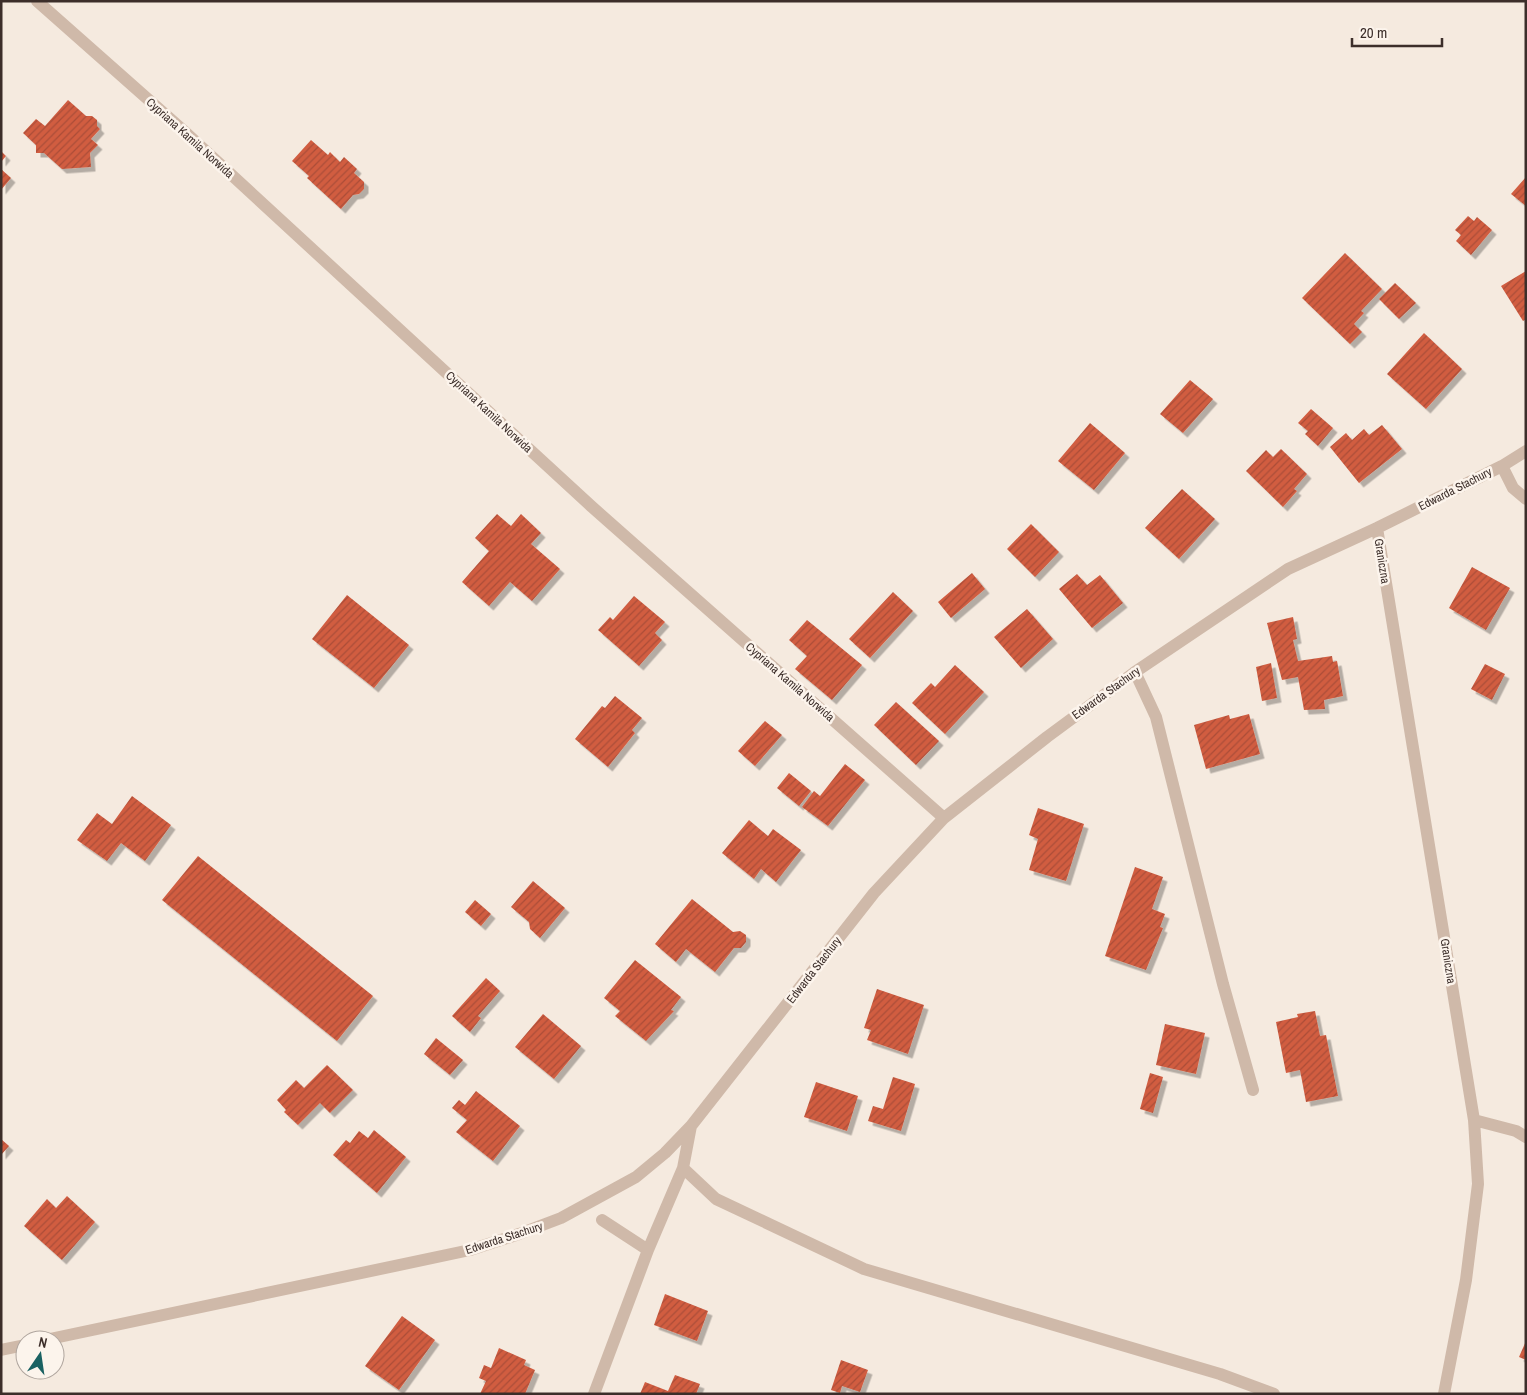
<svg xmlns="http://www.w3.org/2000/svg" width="1527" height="1395" font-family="'Archivo Narrow',sans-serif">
<defs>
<pattern id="building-hatch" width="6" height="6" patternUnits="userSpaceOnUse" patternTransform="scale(1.25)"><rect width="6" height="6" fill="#d15d41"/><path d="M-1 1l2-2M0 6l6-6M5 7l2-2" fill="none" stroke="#ab4d37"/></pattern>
<filter id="shadow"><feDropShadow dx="4.5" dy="4.5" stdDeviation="0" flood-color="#0004"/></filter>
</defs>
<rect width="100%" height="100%" fill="#f5eadf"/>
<path fill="url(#building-hatch)" filter="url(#shadow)" d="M68,100L86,116H92L97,120V126L100,129L91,139L98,145L90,153L91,167L62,169L44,153H36V145L23,133L36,119L45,126Z
M311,140L328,155L330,152L340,162L344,157L357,169L354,173L364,182V189L359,194L353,195L341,209L307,178L309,176L292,161Z
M1,151L6,156L1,162Z
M1,169L11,178L1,190Z
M1526,177V206L1511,194Z
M1468,216L1474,221L1477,217L1492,230L1471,255L1456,241L1461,235L1455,230Z
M1345,253L1382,289L1361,311L1364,313L1354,324L1362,332L1350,344L1302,298Z
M1526,271V319L1523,321L1501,286Z
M1395,283L1416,303L1399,319L1379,299Z
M1424,333L1462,369L1426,409L1387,374Z
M1190,380L1213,399L1183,433L1160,414Z
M1311,409L1333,428L1318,446L1305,434L1308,431L1298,423Z
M1090,423L1125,453L1094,490L1058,461Z
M1382,425L1402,449L1359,483L1330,447L1346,433L1352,440L1364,429L1369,435Z
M1281,449L1307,474L1294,489L1297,491L1283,507L1246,471L1266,450L1273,457Z
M1182,489L1215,519L1179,559L1145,528Z
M497,514L511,526L521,514L541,533L531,544L560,569L532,601L510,582L489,606L462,582L489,551L475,538Z
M1031,524L1059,552L1035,577L1007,549Z
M1472,567L1510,588L1486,630L1449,608Z
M972,573L985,589L951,618L938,602Z
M1077,574L1087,585L1100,575L1123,603L1092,628L1059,589Z
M893,592L913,611L870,658L849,639Z
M347,595L409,645L374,688L312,639Z
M634,596L665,622L655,633L662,640L639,666L598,630L610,617L613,620Z
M1027,609L1053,639L1021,668L994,637Z
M1293,617L1297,639L1293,640L1298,661L1332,656L1333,662L1337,661L1343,696L1324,700L1325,709L1304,710L1298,677L1282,680L1267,623Z
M807,620L862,665L832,700L795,669L807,656L789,640Z
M1271,663L1277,698L1262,701L1256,667Z
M1485,664L1505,674L1492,700L1471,689Z
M955,665L984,692L945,734L912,703L931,683L935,687Z
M615,696L642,718L632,730L635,733L608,767L575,739L602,706L605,708Z
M896,702L939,741L916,765L874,725Z
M1249,714L1260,754L1206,769L1194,725L1229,715L1230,719Z
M765,721L782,735L755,766L738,751Z
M845,764L865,780L828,826L802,807L814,791L820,796Z
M789,773L811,791L799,806L777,788Z
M132,796L171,825L145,861L121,843L107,861L77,840L97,813L112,824Z
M1038,808L1084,824L1066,881L1029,870L1038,839L1029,835Z
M749,820L768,836L773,829L801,850L776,882L761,869L754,879L722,853Z
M198,856L373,996L337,1041L162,900Z
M1135,867L1163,877L1152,909L1165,914L1160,927L1163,928L1146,970L1105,956Z
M533,881L565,908L540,938L530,929L529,922L511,907Z
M692,899L733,932L740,931L746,935V942L741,948H734L715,972L686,949L676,962L655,944Z
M475,900L491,914L481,926L465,912Z
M635,960L681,997L671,1010L674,1011L646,1041L615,1016L620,1011L604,998Z
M486,978L500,991L478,1016L481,1018L470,1032L452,1016Z
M877,989L924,1005L908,1054L867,1040L871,1030L864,1028Z
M1315,1011L1320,1036L1326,1035L1338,1096L1306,1102L1300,1070L1286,1073L1276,1022L1298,1017L1297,1014Z
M543,1014L581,1046L554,1079L515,1047Z
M1165,1024L1205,1033L1196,1074L1156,1065Z
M436,1038L463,1060L450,1075L424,1054Z
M327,1065L353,1090L330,1113L320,1103L298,1125L284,1112L286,1110L277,1100L296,1080L304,1088Z
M1150,1073L1163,1077L1153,1113L1140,1109Z
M893,1077L915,1084L901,1131L868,1121L873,1106L883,1109Z
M816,1082L858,1096L847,1131L804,1117Z
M476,1091L520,1126L493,1161L456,1132L467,1120L452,1108L459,1100L465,1105Z
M374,1130L406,1157L377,1193L333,1155L346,1140L350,1143L359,1131L368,1138Z
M1,1139L9,1146L1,1155Z
M67,1196L95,1222L62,1260L24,1226L47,1199L56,1208Z
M665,1294L708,1311L697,1341L654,1325Z
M402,1316L435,1340L399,1390L365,1366Z
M1526,1341V1360L1519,1357Z
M499,1348L526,1360L524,1365L535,1370L525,1394H480L486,1381L479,1378L484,1365L491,1368Z
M841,1360L868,1370L860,1392L842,1386L840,1393L831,1390Z
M675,1375L700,1384L696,1394H640L645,1382L668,1391Z"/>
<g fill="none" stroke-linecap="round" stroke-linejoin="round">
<path stroke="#cfb9a9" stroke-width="12" d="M37,1L185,132L591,506L944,818
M1502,466L1513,488L1526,499
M1377,528L1474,1120L1478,1184L1466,1280L1444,1394
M1135,672L1156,717L1223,984L1253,1090
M1474,1120L1516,1131L1526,1137
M683,1168L716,1199L864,1269L1220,1374L1274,1394
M602,1220L648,1250
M45,1340L470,1250L519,1234L561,1218L636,1177L665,1153L691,1126L874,893L944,818L1047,737L1135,672L1288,569L1377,528L1502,466L1526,451
M1,1350L25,1345
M594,1394L648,1250L683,1168L691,1126"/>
</g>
<g text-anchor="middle" stroke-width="5" stroke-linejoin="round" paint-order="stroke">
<g font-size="12" fill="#3c2e2a" stroke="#fcf4ec">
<text transform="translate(190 138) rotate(42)" y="4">Cypriana Kamila Norwida</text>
<text transform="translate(489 412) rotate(43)" y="4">Cypriana Kamila Norwida</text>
<text transform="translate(1455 489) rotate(-27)" y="4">Edwarda Stachury</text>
<text transform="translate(1382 561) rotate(81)" y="4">Graniczna</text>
<text transform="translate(790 682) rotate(41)" y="4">Cypriana Kamila Norwida</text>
<text transform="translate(1106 693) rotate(-36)" y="4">Edwarda Stachury</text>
<text transform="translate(1448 961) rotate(81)" y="4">Graniczna</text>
<text transform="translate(814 970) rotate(-52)" y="4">Edwarda Stachury</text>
<text transform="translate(504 1238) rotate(-18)" y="4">Edwarda Stachury</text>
</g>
</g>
<rect width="1527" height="1395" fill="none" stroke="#3c2e2a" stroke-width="5"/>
<g transform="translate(40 1355) rotate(13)"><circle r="24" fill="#fcf4ec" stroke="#afa59e"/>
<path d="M0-4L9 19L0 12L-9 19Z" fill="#1a6162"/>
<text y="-8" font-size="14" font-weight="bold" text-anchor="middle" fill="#3c2e2a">N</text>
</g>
<path d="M1352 38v8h90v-8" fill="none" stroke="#3c2e2a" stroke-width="2.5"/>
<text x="1360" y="38" font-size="15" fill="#3c2e2a" stroke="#fcf4ec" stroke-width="4" paint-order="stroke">20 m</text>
</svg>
